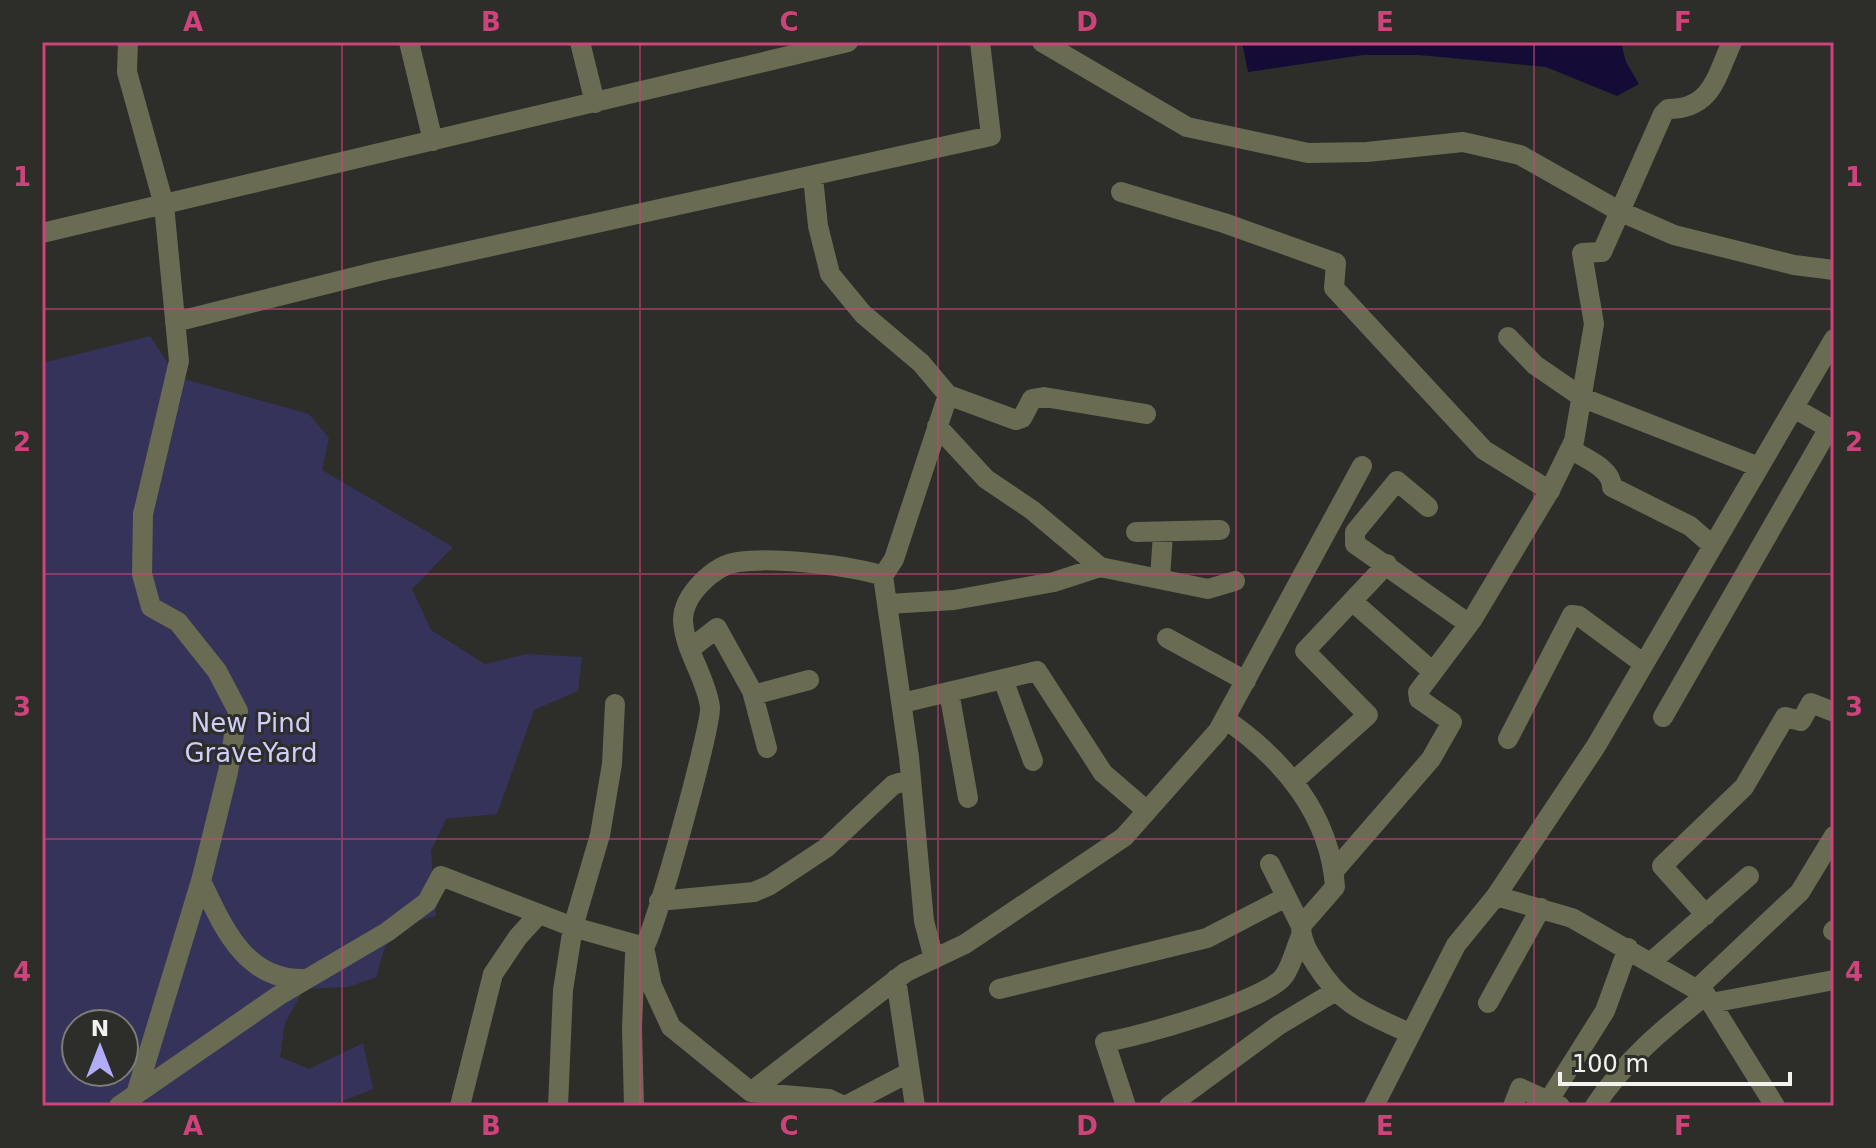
<svg xmlns="http://www.w3.org/2000/svg" width="1876" height="1148" font-family="'DejaVu Sans',sans-serif">
<rect width="100%" height="100%" fill="#2d2d29"/>
<path fill="#36335a" fill-rule="evenodd" d="M150,336L177,377L309,414L329,438L322,470L453,547L412,589L431,630L485,664L526,654L582,657L578,691L534,710L497,814L446,819L431,851L436,916C395,926 385,935 377,977L348,987L304,989L285,1023L280,1057L309,1069L363,1043L373,1089L330,1106H42V363ZM76,1024H124V1072H76Z"/>
<path fill="#140c36" d="M1242,42H1621L1626,62L1639,84L1617,96L1546,67L1419,55H1363L1248,72Z"/>
<g fill="none" stroke-linecap="round" stroke-linejoin="round">
<path stroke="#6a6b53" stroke-width="20" d="M128,42L127,72L164,205L179,361L143,514L142,574L151,607L178,622L217,671L238,711L228,772L201,881C224,929 246,982 307,979
M409,42L433,141
M580,42L595,103
M1042,42L1187,127L1308,153L1367,152L1463,142L1520,155L1619,211L1674,235L1794,265L1834,270
M813,177L818,226L830,274L863,314L921,363L948,395L894,559L883,576L909,757L924,921L934,959
M1121,192L1224,223L1336,263L1334,288L1484,450L1550,491
M42,233L848,42
M175,322L379,271L991,136L980,42
M1508,337L1535,365L1583,398L1759,467
M948,395L1016,420L1022,418L1032,399L1044,397L1146,414
M1794,408L1834,431
M937,426L986,479L1032,510L1100,567
M1570,449C1584,458 1612,468 1612,487L1690,526L1713,546
M1428,507L1397,481L1355,532V544L1469,624
M1136,532L1220,530
M1160,578L1163,534
M1352,601L1433,672
M888,604L954,600L1054,582L1100,567L1208,589L1235,581
M1167,638L1246,681
M690,649L717,628L752,691L767,748
M1003,679L1033,761
M949,692L968,798
M753,695L809,680
M902,703L1037,671L1103,773L1146,810
M1663,717L1829,428
M1225,719C1282,758 1330,814 1335,887L1301,926C1301,942 1309,953 1317,966C1344,1008 1367,1013 1411,1034
M1508,739L1572,615L1579,616L1644,664
M1294,781L1368,715L1305,651L1387,564
M1270,864L1301,926
M1334,871L1431,759L1452,722L1419,699L1418,692L1472,620L1550,490L1574,441L1594,324L1582,253L1602,252L1663,114L1668,109C1712,109 1716,77 1732,42
M1496,896L1572,918L1706,995L1775,1106
M659,901L754,892L770,885L826,848L893,785L911,779
M1706,915L1662,866L1744,787L1785,717L1801,721L1811,703L1834,712
M1833,931L1834,930
M1650,963L1749,876
M896,979L915,1106
M999,989L1207,938L1286,897
M1696,990L1800,892L1834,836
M1488,1003L1541,908
M1711,1003L1834,980
M137,1091L201,881
M751,1092L906,972L965,944L1124,837L1218,731L1362,466
M1549,1100L1605,1011L1628,948
M119,1106L278,996L387,932L427,902L441,876L573,927L644,947L652,986L671,1027L751,1092L829,1099L844,1106
M460,1106L493,974L518,937L539,914
M558,1106L563,990L573,927L600,835L612,764L615,704
M634,1106L632,1028L635,954C636,954 644,948 644,947C655,931 712,725 710,707C706,677 684,650 683,620C683,595 714,565 738,562C773,557 850,565 883,576
M845,1106L908,1073
M1126,1106L1105,1042C1138,1037 1266,1001 1284,976C1292,965 1295,949 1301,936
M1169,1106L1279,1025L1334,992
M1374,1106L1456,945L1496,896L1596,746L1834,339
M1513,1106L1520,1088L1560,1106
M1595,1106C1624,1061 1664,1028 1706,995"/>
</g>
<path fill="none" stroke="#cc4479" stroke-width="2" stroke-opacity="0.55" d="M342,42V1106M640,42V1106M938,42V1106M1236,42V1106M1534,42V1106M42,309H1834M42,574H1834M42,839H1834"/>
<g text-anchor="middle" stroke-width="6" stroke-linejoin="round" paint-order="stroke">
<g font-size="26" fill="#cecdfc" stroke="#2d2d29">
<text x="251" y="732">New Pind<tspan x="251" dy="30">GraveYard</tspan></text>
</g>
</g>
<rect width="1876" height="1148" fill="none" stroke="#2d2d29" stroke-width="88"/>
<g transform="translate(100 1048)"><circle r="38" fill="#2d2d29" stroke="#7c7c78" stroke-width="2"/>
<path d="M0-6L14 30L0 20L-14 30Z" fill="#b1adfa"/>
<text y="-12" font-size="22" font-weight="bold" text-anchor="middle" fill="#f2f2ef">N</text>
</g>
<path d="M1560 1072v12h230v-12" fill="none" stroke="#f2f2ef" stroke-width="4"/>
<text x="1572" y="1072" font-size="24" fill="#f2f2ef" stroke="#2d2d29" stroke-width="6" paint-order="stroke">100 m</text>
<rect x="44" y="44" width="1788" height="1060" fill="none" stroke="#cc4479" stroke-width="3"/>
<g font-size="26" text-anchor="middle" font-weight="bold" fill="#cc4479">
<text x="193" y="31">A</text>
<text x="491" y="31">B</text>
<text x="789" y="31">C</text>
<text x="1087" y="31">D</text>
<text x="1385" y="31">E</text>
<text x="1683" y="31">F</text>
<text x="22" y="186">1</text>
<text x="1854" y="186">1</text>
<text x="22" y="451">2</text>
<text x="1854" y="451">2</text>
<text x="22" y="716">3</text>
<text x="1854" y="716">3</text>
<text x="22" y="981">4</text>
<text x="1854" y="981">4</text>
<text x="193" y="1135">A</text>
<text x="491" y="1135">B</text>
<text x="789" y="1135">C</text>
<text x="1087" y="1135">D</text>
<text x="1385" y="1135">E</text>
<text x="1683" y="1135">F</text>
</g>
</svg>
